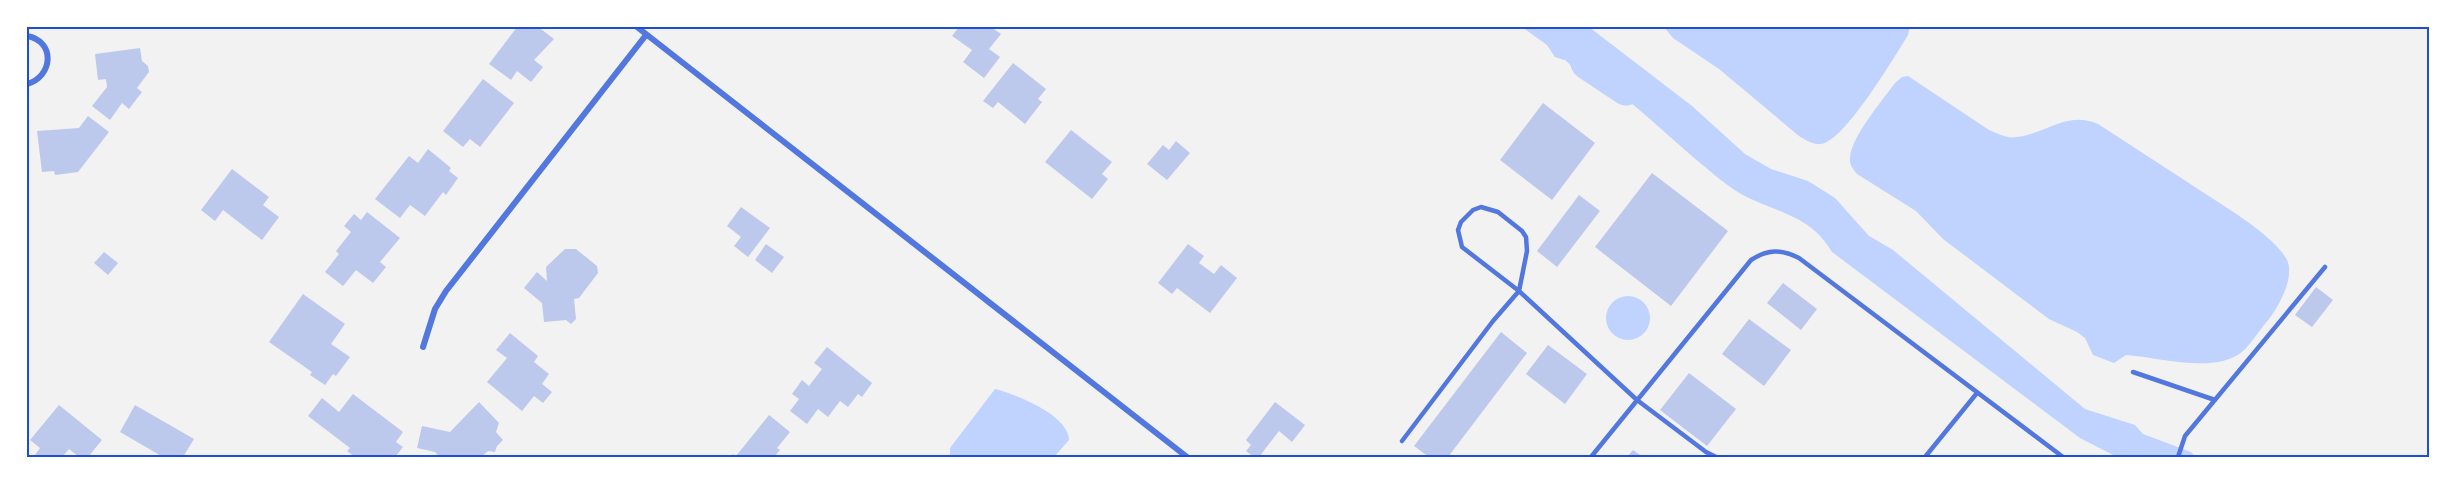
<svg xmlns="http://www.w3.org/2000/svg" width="2457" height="484" font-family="'Crimson Pro',serif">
<rect width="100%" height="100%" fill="#f2f2f2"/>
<path fill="#bfd3fe" d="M1522,27H1589L1692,106L1745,154L1771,169L1808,181L1835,198L1869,236L1893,250L2085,409L2135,425L2143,434L2191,452L2196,457H2117L2080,438L1832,252C1810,214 1776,213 1741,194C1724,184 1709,170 1693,157C1657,126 1623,92 1582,68L1588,64L1584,55L1566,52L1564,60L1555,57L1547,45Z
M1664,27H1910L1908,35C1895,56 1844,142 1821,144C1813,145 1806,140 1799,136L1719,69L1673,38Z
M1908,76L1989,130C1997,133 2007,139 2016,137C2047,134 2066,110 2098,124C2131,145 2164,167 2198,189C2222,205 2274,235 2287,260C2295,277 2279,306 2269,319C2260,329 2252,343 2243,351C2215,375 2159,357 2126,355L2114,363L2093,355L2085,338L2077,332L2049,319L1943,239L1916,211L1857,174C1853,169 1849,165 1850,158C1851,137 1882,101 1895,83L1902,77Z
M1606 318a22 22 0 1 1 44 0a22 22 0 1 1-44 0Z
M995,389C1015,394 1069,415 1069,440L1054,457H950V448Z"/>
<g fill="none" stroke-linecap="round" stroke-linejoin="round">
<path stroke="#bfd3fe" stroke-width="33" d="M1553,27L1584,55L1587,63L1626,89"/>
</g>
<path fill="#bdc9ec" d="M517,27H538L554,39L534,60L543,67L531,82L517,71L511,80L489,64Z
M959,27H991L1001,34L989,49L1000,57L984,78L963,62L972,50L952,36Z
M140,48L142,61L148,66L149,72L137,88L142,92L129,109L122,103L110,120L92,106L107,87L106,79L98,80L95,54Z
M1013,63L1046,89L1038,99L1042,102L1025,124L998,102L993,108L983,101Z
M483,79L514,103L480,147L470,139L463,147L443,131Z
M1543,103L1595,143L1552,200L1500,160Z
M88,116L109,132L78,172L55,175L54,171L42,172L37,131L79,128Z
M1071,130L1112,162L1102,174L1108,179L1092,199L1045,162Z
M1176,141L1190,153L1167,180L1147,164L1163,145L1169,150Z
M428,149L451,168L449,171L458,178L446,195L443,192L425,216L410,205L400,218L375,199L409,156L418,163Z
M232,169L269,197L263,205L279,217L262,240L223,210L215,221L201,210Z
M1652,173L1728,231L1671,306L1595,247Z
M1579,195L1600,211L1557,267L1537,251Z
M741,207L770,228L748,257L734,246L741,237L727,226Z
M367,212L400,238L380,262L386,267L373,283L356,270L343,286L325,272L339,254L336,251L351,232L344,226L354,214L361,220Z
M766,244L784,257L772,273L755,260Z
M1188,244L1204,256L1199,263L1214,274L1221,265L1237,278L1210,313L1177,288L1172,294L1158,283Z
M565,249H576L597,266L598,273L579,298L574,299L576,319L571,324L566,320L544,322L542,303L524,288L537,272L547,281L546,267Z
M104,252L118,263L108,275L94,263Z
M1783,283L1817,309L1801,330L1767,303Z
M2316,287L2333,300L2312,327L2295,315Z
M303,294L345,324L331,344L350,357L336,376L333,374L325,385L310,375L312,372L269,342Z
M1749,319L1791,350L1764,386L1722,354Z
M1501,332L1527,353L1448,457H1429L1414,446Z
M510,333L538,356L534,362L549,374L542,384L552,392L543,403L534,396L522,411L487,382L507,358L496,350Z
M1548,345L1587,374L1565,404L1526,374Z
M827,347L872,383L862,397L858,394L848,407L840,401L828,417L818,409L807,424L790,411L799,399L792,394L802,380L809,386L822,369L814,363Z
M1689,373L1736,409L1707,446L1660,410Z
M353,394L403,432L396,442L403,447L395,457H355L347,451L350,448L308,416L322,398L339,412Z
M479,402L499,423L496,432L503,440L497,446L495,452L488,451L481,457H440L435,452L417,448L422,426L450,432Z
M1275,402L1305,425L1292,442L1279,431L1259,457H1254L1246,451L1251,445L1246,440Z
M59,405L102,440L88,457H79L69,449L62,457H38L35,455L40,448L30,440Z
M135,405L194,439L183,457H163L120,432Z
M769,415L790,432L777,448L780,450L774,457H730L733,454L736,456Z
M1633,450L1643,457H1627Z"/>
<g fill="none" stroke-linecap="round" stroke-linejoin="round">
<path stroke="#5277de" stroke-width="4.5" d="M2133,372L2215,400
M1402,441L1493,321L1519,291L1527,251L1526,237L1522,231L1498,212L1481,207L1473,210L1461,222L1458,230L1462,247L1519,291L1637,400L1706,452L1716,457
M1591,457L1751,260C1768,249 1781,249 1799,258L2063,457
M1925,457L1977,393
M2178,457L2185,436L2325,267"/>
<path stroke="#5277de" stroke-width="6" d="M637,27L1187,457
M27,36C56,41 53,77 27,84
M423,347L435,309L446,291L646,35"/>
</g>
<rect width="2457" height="484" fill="none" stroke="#ffffff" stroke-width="57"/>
<rect x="28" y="28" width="2400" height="428" fill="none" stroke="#1d4ed8" stroke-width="2"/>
</svg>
